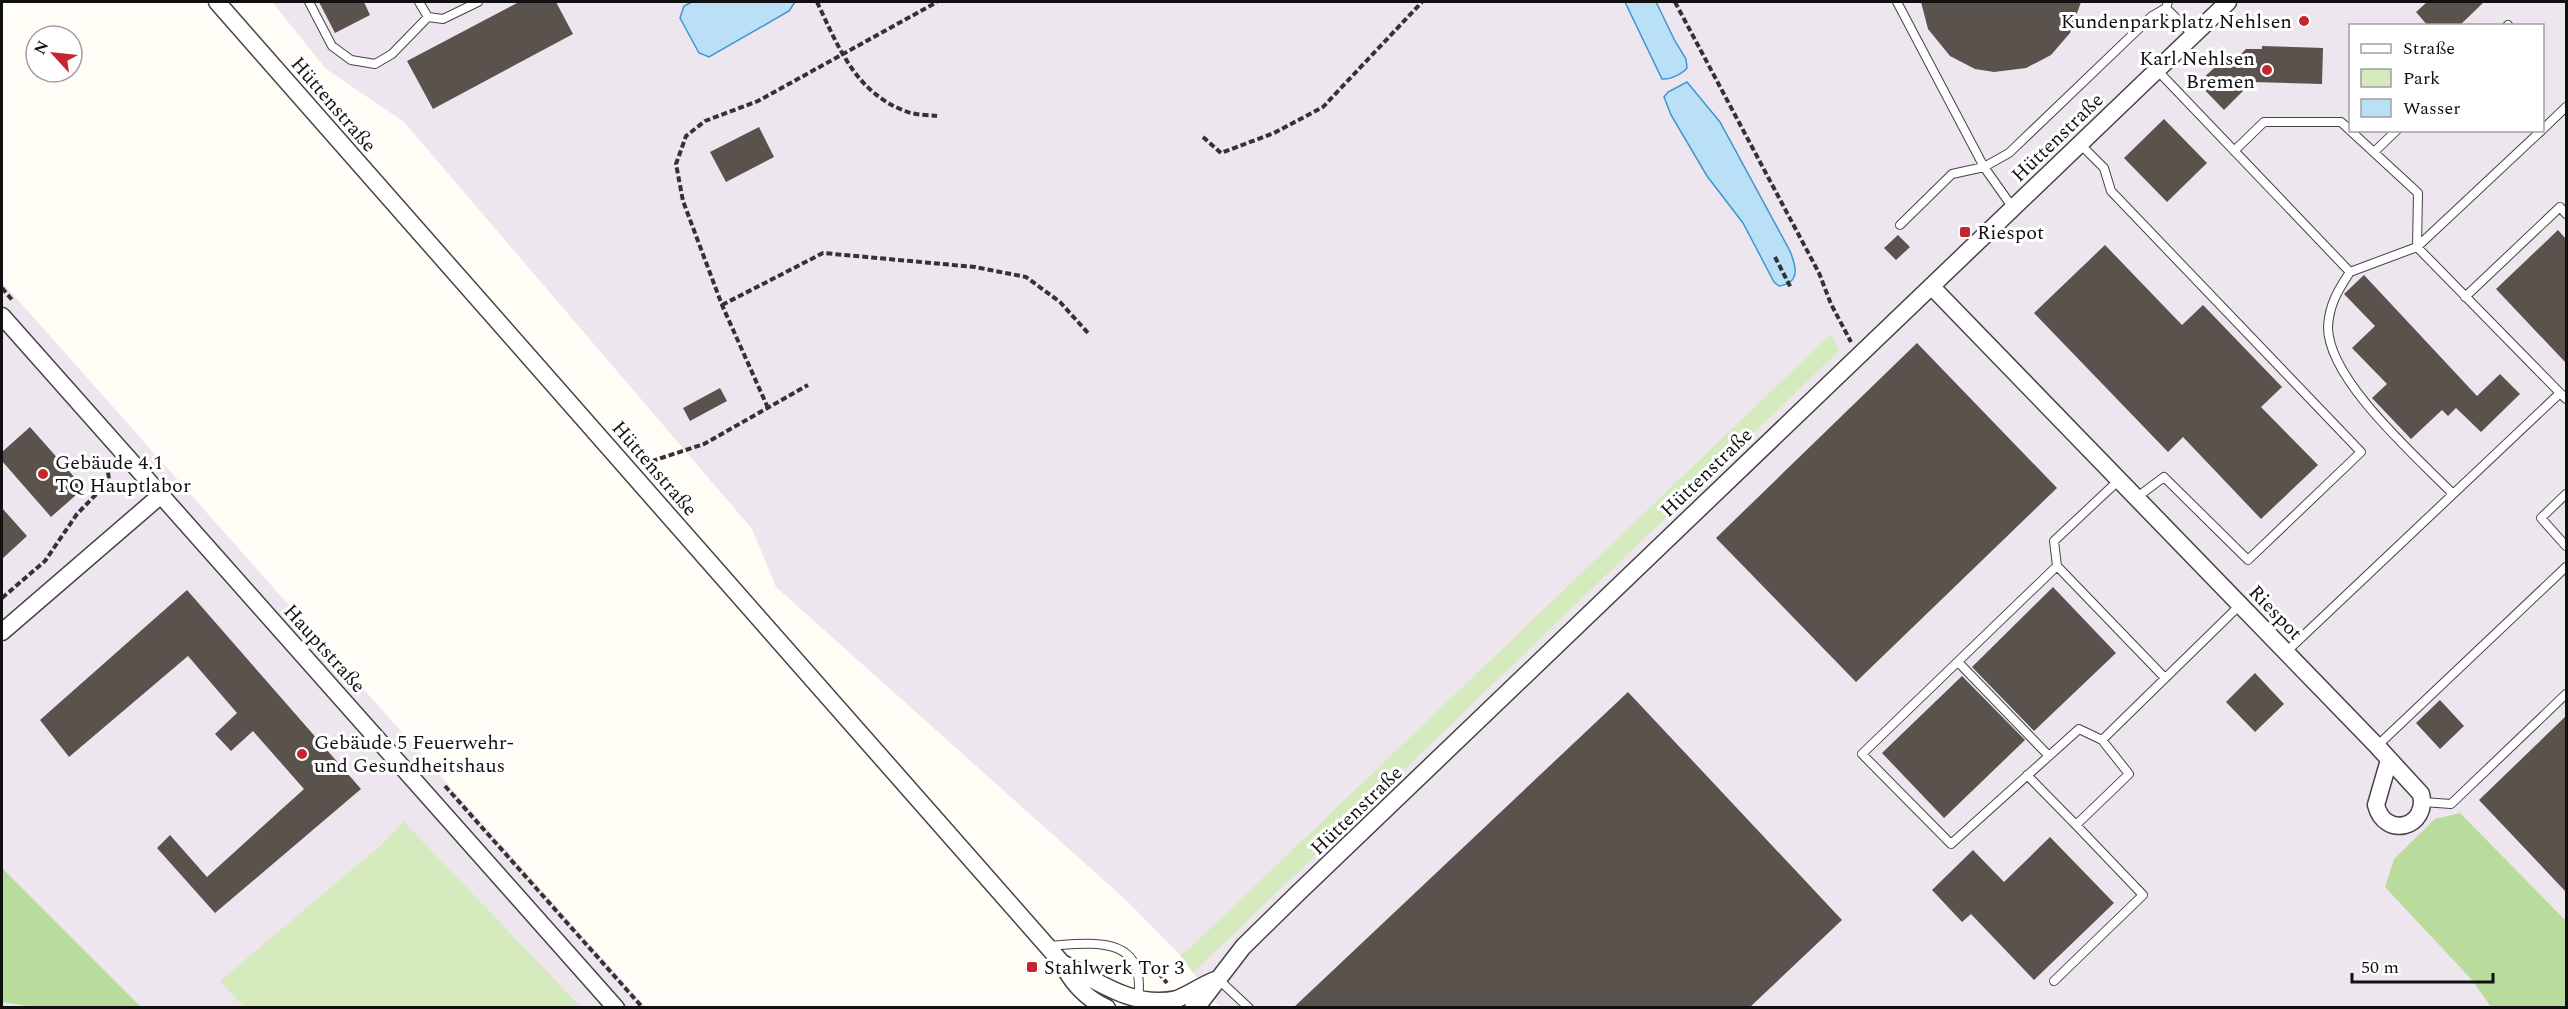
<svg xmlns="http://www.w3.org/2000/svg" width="2568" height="1009" font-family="Spectral,serif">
<rect width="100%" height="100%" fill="#fffdf5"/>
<path fill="#eee6ef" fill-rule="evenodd" d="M272,2H2566V1007H1219L1180,955L1126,900L776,587L752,529L404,122L326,69ZM2350,26H2542V130H2350Z
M2,282L646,1007H2Z"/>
<path fill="#d5ebbd" d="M1831,334L1839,351L1193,973L1180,955L1190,948Z
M403,822H404L581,1007H244L220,981L381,845Z"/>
<path fill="#b9dc9c" d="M2460,813L2566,921V1007H2491L2472,980L2385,887L2394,859L2435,819Z
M2,868L141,1007L41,1008L2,1002Z"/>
<path fill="#b9e0f7" stroke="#3f96cf" stroke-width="1.5" d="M692,2H795L789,11L709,57L699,53L680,18L684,6Z
M1625,2H1656L1675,41L1686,59L1687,68C1682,74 1670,80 1662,79Z
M1687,82L1720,122L1790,251C1796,266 1801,283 1779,286L1774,282L1743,223L1707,176L1671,115L1664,97L1668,92Z"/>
<path fill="#5a524d" d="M319,2H364L370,15L335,33Z
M519,2H556L573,34L433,109L407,61Z
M1921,2H2081L2070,33L2051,55L2026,68L1994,72L1975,69L1950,56L1928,29Z
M2427,2H2484L2459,26H2428L2416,12Z
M2262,46L2323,48L2322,84L2252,82L2224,110L2198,83L2230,53L2236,59L2246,49H2262Z
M2164,119L2207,163L2167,202L2124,158Z
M759,127L774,157L726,182L710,152Z
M2558,230L2566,239V363L2496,289Z
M1898,235L1910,247L1896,260L1884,248Z
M2105,245L2182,325L2203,305L2282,387L2261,407L2318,465L2261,519L2183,437L2168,452L2034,313Z
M2364,275L2477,396L2500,374L2520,394L2481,432L2456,408L2448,416L2442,410L2411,439L2372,398L2387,384L2352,348L2375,326L2344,294Z
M1917,343L2057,488L1856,682L1716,538Z
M720,388L727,401L690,421L683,408Z
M30,427L84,488L51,517L2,461V452Z
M2,508L27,536L2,559Z
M2053,587L2116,653L2034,731L1972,667Z
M187,590L361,789L215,913L157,848L170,835L207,877L304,789L253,731L231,751L215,734L237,713L188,656L69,757L40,720Z
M2255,673L2284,704L2255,732L2226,702Z
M1962,676L2025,740L1944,818L1882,753Z
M1628,692L1842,920L1749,1008H1293Z
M2440,700L2464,726L2440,749L2416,723Z
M2566,716V892L2479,800Z
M2050,837L2114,903L2034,980L1971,914L1962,922L1932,890L1973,850L2004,882Z"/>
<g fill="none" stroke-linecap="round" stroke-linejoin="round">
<g stroke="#444" stroke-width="10">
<path id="lane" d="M309,2L332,46L351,60L375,64L392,54L428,17
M419,2L428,17L443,19L478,2
M1897,2L1984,167L2013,208
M2168,2L2166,8L2193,35
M2507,26L2508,25
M2157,70L2350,272L2417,247L2542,130
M2542,130L2566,107
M2080,144L2104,168L2111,191L2361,452L2248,560L2164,477L2136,498
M2234,151L2264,122H2341L2418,193L2417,247L2566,399
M2374,152L2397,130
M1900,225L1952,174L1984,167L2009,153L2152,16L2166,8
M2350,272C2338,290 2329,305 2328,327C2328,380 2417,457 2453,494
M2465,297L2560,207L2566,214
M2119,480L2054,541L2057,566L2165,678
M2566,494L2541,518L2566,546
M2057,566L1862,754L1951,844L2079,729L2102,740L2240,605
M2286,652L2560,393
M1958,662L2049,756
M2377,746L2566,567
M2027,775L2076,825
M2423,802L2451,804L2566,694
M1048,946C1093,943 1147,934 1138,999
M1218,979L1249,1008
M2054,981L2143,895L2076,825L2129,774L2102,740"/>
</g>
<g stroke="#444" stroke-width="19">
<path id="street" d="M217,2L1062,963C1072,983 1085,998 1107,1008
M1932,287L2377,746L2421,794C2429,827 2385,840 2376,805L2389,760
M2,316L616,1008
M2,632L161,495
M1062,963C1097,981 1134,1009 1177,999C1190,994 1202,985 1215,980
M1193,1008L1200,1003L1243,947L1295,896L2228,2"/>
</g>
<path stroke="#333" stroke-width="4" stroke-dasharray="6 3" stroke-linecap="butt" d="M817,2C838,46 855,92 905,111C914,115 927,115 937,116
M1675,2L1819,273L1831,304L1851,342
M1203,137L1221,153L1274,133L1323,107L1422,2
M1775,257L1791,288
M2,288L13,301
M722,305L823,253L975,267L1026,277L1060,302L1088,333
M768,408L722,305L683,201L676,164L686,136L705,121L758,101L937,2
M643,464L704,444L808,385
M2,598L45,561L77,514L109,481L108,471L114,465
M445,786L643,1008
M1147,959L1167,983"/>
<use href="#lane" stroke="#fff" stroke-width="8"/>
<use href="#street" stroke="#fff" stroke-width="16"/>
</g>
<g fill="#c4262e" stroke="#fff" stroke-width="2">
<circle cx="2304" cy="21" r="6"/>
<circle cx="2267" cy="70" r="6"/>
<rect x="1959" y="226" width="12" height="12" rx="3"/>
<circle cx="43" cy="474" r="6"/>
<circle cx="302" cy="754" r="6"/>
<rect x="1026" y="961" width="12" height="12" rx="3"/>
</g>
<g text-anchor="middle" stroke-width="6" stroke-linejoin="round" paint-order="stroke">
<g font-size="20" fill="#111" stroke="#fff" text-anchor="start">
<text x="2292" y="28" text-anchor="end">Kundenparkplatz Nehlsen</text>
<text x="2255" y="65" text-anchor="end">Karl Nehlsen<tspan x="2255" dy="23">Bremen</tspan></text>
<text x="1977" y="239">Riespot</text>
<text x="55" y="469">Gebäude 4.1<tspan x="55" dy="23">TQ Hauptlabor</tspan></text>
<text x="314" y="749">Gebäude 5 Feuerwehr-<tspan x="314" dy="23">und Gesundheitshaus</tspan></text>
<text x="1044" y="974">Stahlwerk Tor 3</text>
</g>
<g font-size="20" fill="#111" stroke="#fff">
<text transform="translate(334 104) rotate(49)" y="7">Hüttenstraße</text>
<text transform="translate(2057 137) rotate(-44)" y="7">Hüttenstraße</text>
<text transform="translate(655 468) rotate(49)" y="7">Hüttenstraße</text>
<text transform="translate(1706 472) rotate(-44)" y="7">Hüttenstraße</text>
<text transform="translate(2276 612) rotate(46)" y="7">Riespot</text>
<text transform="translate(325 648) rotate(48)" y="7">Hauptstraße</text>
<text transform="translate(1356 810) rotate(-44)" y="7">Hüttenstraße</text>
</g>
</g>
<rect width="2568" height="1009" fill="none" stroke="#111111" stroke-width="6"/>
<rect x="2349" y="24" width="195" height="108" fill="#ffffff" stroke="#a0a0a0" stroke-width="1.5"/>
<rect x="2361" y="44" width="30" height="9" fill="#ffffff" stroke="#a0a0a0" stroke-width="1.5"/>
<text x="2403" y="54" font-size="18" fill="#111111">Straße</text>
<rect x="2361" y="69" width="30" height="18" fill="#d5ebbd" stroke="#a0a0a0" stroke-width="1.5"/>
<text x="2403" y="84" font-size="18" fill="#111111">Park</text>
<rect x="2361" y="99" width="30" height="18" fill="#b9e0f7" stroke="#a0a0a0" stroke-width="1.5"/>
<text x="2403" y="114" font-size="18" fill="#111111">Wasser</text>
<g transform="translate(54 54) rotate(297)"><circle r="28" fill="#ffffff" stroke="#a0a0a0" stroke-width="1.5"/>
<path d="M0-4.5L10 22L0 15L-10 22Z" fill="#c4262e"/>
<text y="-9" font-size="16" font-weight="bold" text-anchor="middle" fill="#111111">N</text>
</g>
<path d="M2352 973v9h141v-9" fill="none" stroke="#111111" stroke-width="3"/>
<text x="2361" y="973" font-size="18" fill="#111111" stroke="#ffffff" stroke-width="4.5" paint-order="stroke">50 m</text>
</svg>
